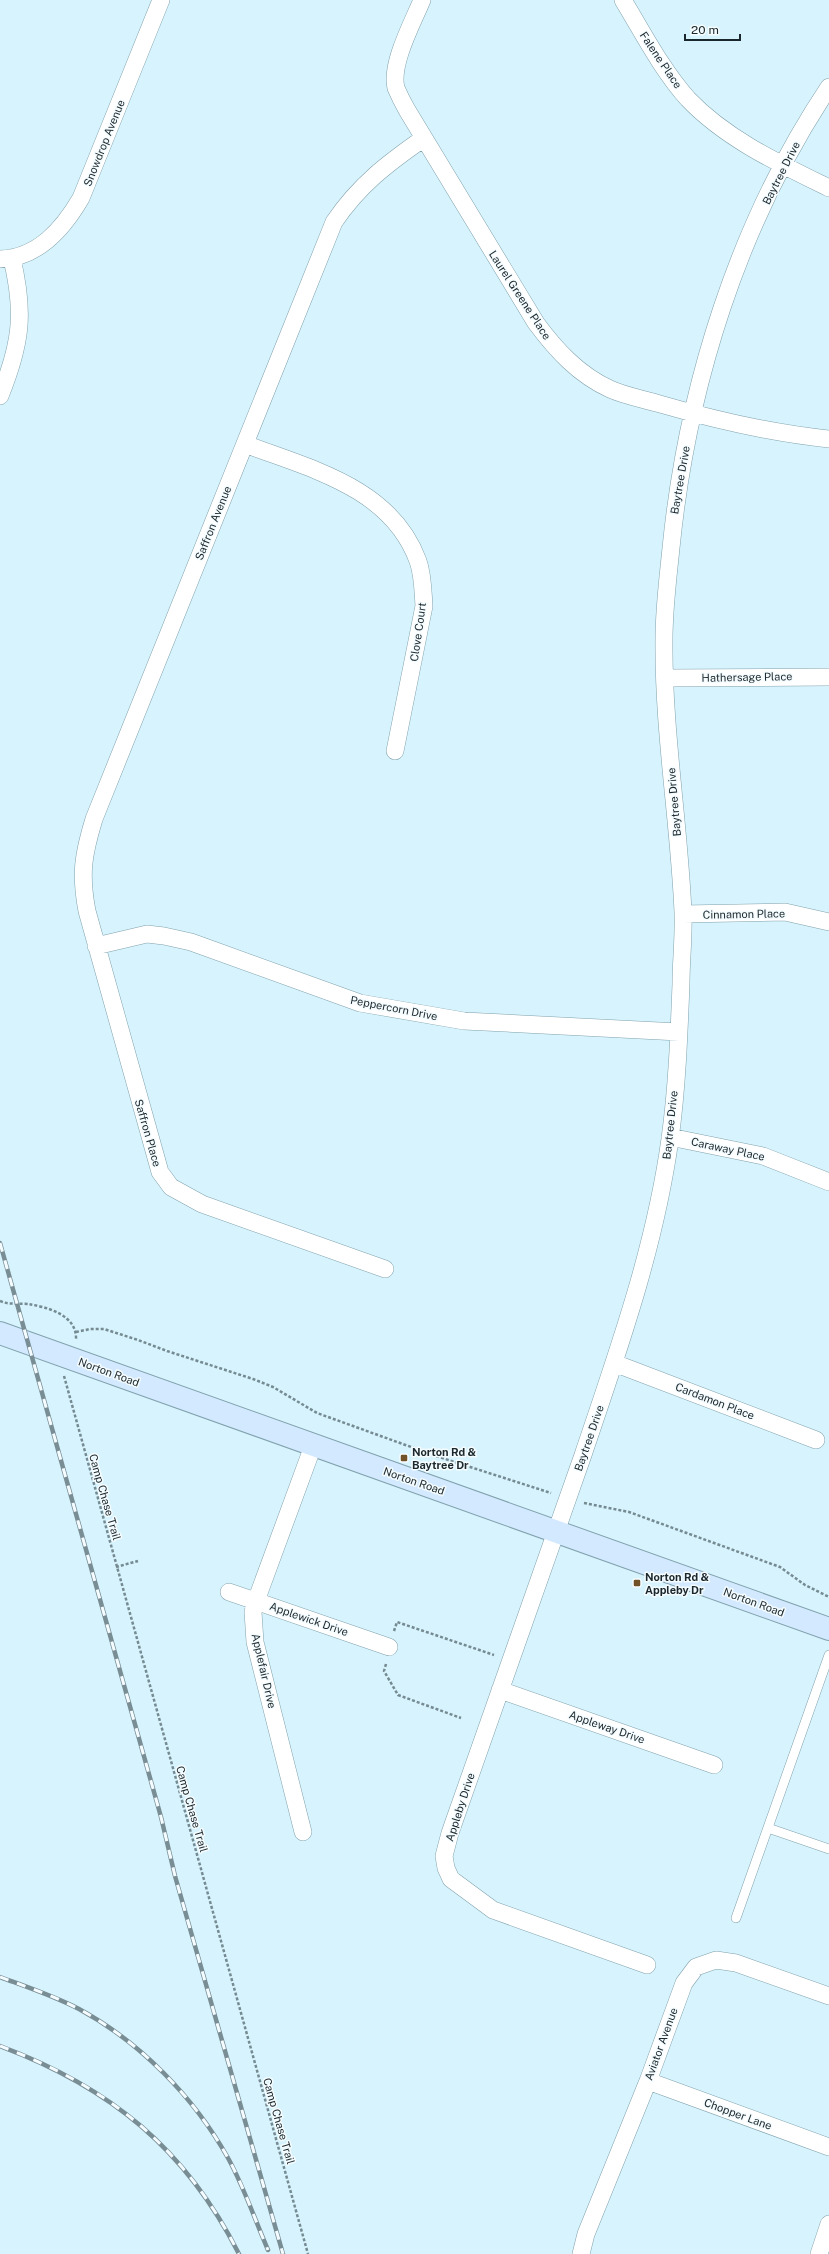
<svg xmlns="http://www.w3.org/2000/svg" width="829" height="2254" font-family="'Public Sans',sans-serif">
<rect width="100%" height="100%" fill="#d7f3fd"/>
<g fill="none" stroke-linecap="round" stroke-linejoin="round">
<g stroke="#80a2ad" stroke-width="10">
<path id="service" d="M768,1828L829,1849
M736,1918L829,1655"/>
</g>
<g stroke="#80a2ad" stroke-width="18">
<path id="minor" d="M422,0C413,22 390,64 396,88C399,95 403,103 407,110L536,323C556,350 579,375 610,389C625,396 644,399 660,404C715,420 771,433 829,439
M623,0C643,33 662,70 688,99C726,139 780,164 829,188
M0,259C38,258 63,229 81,198L161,0
M0,396C21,344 25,313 12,259
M245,444C310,469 391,487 418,561C423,575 423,592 424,606L395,751
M665,678L829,677
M683,914L785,912L829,922
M96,946L147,934L164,936L191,942L360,1003L464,1021L679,1032
M670,1137L763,1156L829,1182
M385,1269L202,1204L171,1187L160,1172L87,911C80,874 83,855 94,819L334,222C359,185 388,163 424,138
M614,1363L816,1440
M229,1592L389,1647
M500,1690L714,1765
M303,1832L255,1642L253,1612L256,1601L313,1446
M647,1965L493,1910L451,1879L446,1868L444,1856L450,1833C494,1707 539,1581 583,1455C618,1351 655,1248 670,1139C677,1088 679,1036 681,984C681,960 684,936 683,912C679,821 663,730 664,639C664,608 668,578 671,548C687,387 738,223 829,87
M648,2081L829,2147
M581,2254L586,2234L648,2081L684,1983L696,1967L716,1960L736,1963L829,1996
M819,2254L829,2224"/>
</g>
<g stroke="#80a2ad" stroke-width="24">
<path id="secondary" d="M0,1333L829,1629"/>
</g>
<path stroke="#758a91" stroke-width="2.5" stroke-dasharray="3 2" stroke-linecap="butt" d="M0,1301C9,1305 18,1303 28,1304C47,1307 77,1315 76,1339
M76,1332L90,1329H104L138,1340L167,1351L253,1379L273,1387L317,1413L436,1456L551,1493
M64,1376L308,2254
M584,1503L629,1512L780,1567L805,1585L829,1597
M116,1567L138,1561
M394,1631L397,1622L494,1655
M386,1664L384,1671L398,1695L461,1718"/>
<use href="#service" stroke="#fff" stroke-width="9"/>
<use href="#minor" stroke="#fff" stroke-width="17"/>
<use href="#secondary" stroke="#d2e9ff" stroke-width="22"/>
<g stroke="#798d95" stroke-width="4.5">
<path id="rail" d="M0,1243L161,1817L175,1876L283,2254
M0,1977C27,1987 54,1996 79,2009C140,2042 194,2097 228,2158C244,2187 255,2220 268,2250
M0,2046C110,2087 186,2149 239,2254"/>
</g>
<use href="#rail" stroke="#f5fcff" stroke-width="3" stroke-dasharray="9" stroke-linecap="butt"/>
</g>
<g fill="#715127" stroke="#f5fcff" stroke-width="1.5">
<rect x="400" y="1454" width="8" height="8" rx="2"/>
<rect x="633" y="1579" width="8" height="8" rx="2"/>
</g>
<g text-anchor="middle" stroke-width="3" stroke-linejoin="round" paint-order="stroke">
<g font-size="11" fill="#1a272c" stroke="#f5fcff">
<text transform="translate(661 60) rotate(56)" y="4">Falene Place</text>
<text transform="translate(104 143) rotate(-68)" y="4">Snowdrop Avenue</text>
<text transform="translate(781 173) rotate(-63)" y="4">Baytree Drive</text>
<text transform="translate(520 295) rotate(57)" y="4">Laurel Greene Place</text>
<text transform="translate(680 480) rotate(-80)" y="4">Baytree Drive</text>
<text transform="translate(213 523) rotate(-68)" y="4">Saffron Avenue</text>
<text transform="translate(418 632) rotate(-82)" y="4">Clove Court</text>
<text transform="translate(747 677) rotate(-1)" y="4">Hathersage Place</text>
<text transform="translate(674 802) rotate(-95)" y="4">Baytree Drive</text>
<text transform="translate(744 914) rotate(-1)" y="4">Cinnamon Place</text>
<text transform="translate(394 1008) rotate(11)" y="4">Peppercorn Drive</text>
<text transform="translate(670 1125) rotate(-84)" y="4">Baytree Drive</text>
<text transform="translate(148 1133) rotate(74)" y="4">Saffron Place</text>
<text transform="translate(728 1149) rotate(12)" y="4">Caraway Place</text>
<text transform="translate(109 1372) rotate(20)" y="4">Norton Road</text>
<text transform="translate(715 1401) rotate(21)" y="4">Cardamon Place</text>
<text transform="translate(589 1438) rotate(-71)" y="4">Baytree Drive</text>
<text transform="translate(414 1481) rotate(19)" y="4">Norton Road</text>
<text transform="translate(105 1497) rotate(74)" y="4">Camp Chase Trail</text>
<text transform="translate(754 1602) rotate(20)" y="4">Norton Road</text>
<text transform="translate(309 1619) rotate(19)" y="4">Applewick Drive</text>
<text transform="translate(264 1671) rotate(77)" y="4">Applefair Drive</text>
<text transform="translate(607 1727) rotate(19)" y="4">Appleway Drive</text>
<text transform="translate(460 1807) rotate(-72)" y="4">Appleby Drive</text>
<text transform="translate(192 1809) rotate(74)" y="4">Camp Chase Trail</text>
<text transform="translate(661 2044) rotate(-70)" y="4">Aviator Avenue</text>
<text transform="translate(738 2114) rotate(20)" y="4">Chopper Lane</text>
<text transform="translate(279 2121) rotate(74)" y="4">Camp Chase Trail</text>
</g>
<g font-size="11" font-weight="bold" fill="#1a272c" stroke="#f5fcff" text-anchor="start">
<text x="412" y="1456">Norton Rd &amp;<tspan x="412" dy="13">Baytree Dr</tspan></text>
<text x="645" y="1581">Norton Rd &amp;<tspan x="645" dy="13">Appleby Dr</tspan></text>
</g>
</g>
<path d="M685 34v6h55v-6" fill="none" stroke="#1a272c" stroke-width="2"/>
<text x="691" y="34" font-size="12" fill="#1a272c" stroke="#f5fcff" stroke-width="3" paint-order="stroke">20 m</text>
</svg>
